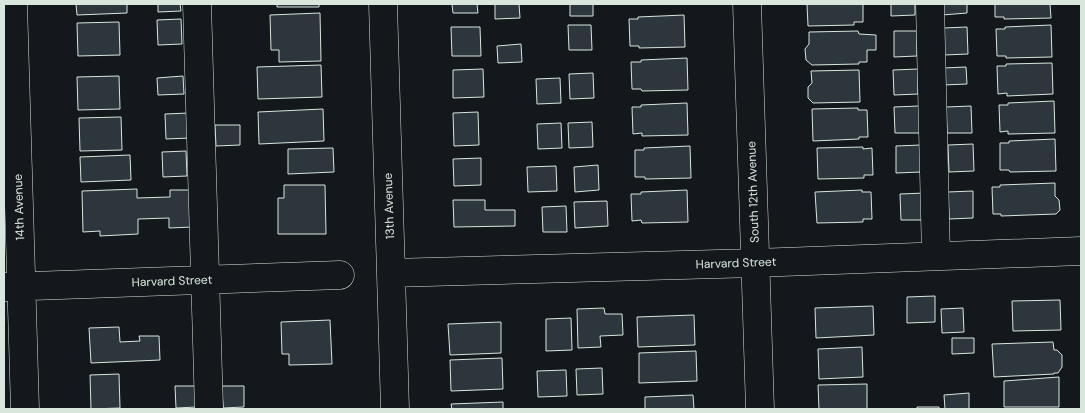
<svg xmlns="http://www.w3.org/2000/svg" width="1085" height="413" font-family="'DM Sans',sans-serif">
<rect width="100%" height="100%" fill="#14181c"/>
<path fill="#2c363c" stroke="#d8e6dc" d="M76,4H127V13L77,15Z
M158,4H180L181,11L158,12Z
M277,4H319V7H277Z
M452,4H477L478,13H453Z
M495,4H519L520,18L495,19Z
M570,4H593V16H570Z
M807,4H863V22H854V25L808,26Z
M891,4H915V15L891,16Z
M942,4H967V13L942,15Z
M995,4H1050L1051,18L1004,19V17H995Z
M320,13L321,61L279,62V50H271L270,15Z
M684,15L685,47L639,48V46H630L629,19H638V17Z
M181,19L182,44L158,45L157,20Z
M119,22L120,55L78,56L77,23Z
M568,25H591L592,50H569Z
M1051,25L1052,57L1006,58V56H997L996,29H1005V27Z
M451,27H480L481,56H452Z
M967,27L968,54L944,55L943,28Z
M858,31L859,34L876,35V50H867V62H859V64L812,65L806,60L805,49L809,44V32Z
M894,31H917V56L894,57Z
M521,44L522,62L498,63L497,46Z
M687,58L688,90L642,91L641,89H632L631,62H641V60Z
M1052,63L1053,94L1007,96V93L998,94L997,66H1006V64Z
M321,65L322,97L258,99L257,67Z
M966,67L967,84L943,85V68Z
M483,69L484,97L453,98V70Z
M918,69V94L894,95L893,70Z
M859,70L860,102L813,103L808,98V87L812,83L811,71Z
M593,73L594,98L570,99L569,74Z
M119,76L120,109L78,110L77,77Z
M183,76L184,94L158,95L157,78Z
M560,78L561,103L537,104L536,79Z
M1054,101L1055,133L1008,134V131L1000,132L999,105H1008V103Z
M687,103L688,135L642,136V133L633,134L632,107H641V105Z
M919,106L920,133H895L894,107Z
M971,106L972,133H947L946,107Z
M858,108V110H867L868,137H859V139L813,141L812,109Z
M323,109L324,141L259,144L258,112Z
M478,112L479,145L454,146L453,113Z
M189,113L190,138L166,139L165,114Z
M121,117L122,150L80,151L79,118Z
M592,122L593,147L569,148L568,123Z
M561,123L562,148L538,149L537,124Z
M215,125H240V145L216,146Z
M1055,139L1056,171L1010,172L1009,170H1000V143H1009V141Z
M973,144L974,171L949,172L948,145Z
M921,145V172L896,173V146Z
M690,146L691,178L645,179V177H635V150H644V148Z
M863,147V149L872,148L873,175H864V178L818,179L817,148Z
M333,148L334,172L288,174V149Z
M186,151L187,176L163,177L162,152Z
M130,155L131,180L81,182L80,157Z
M481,158V185L454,186L453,159Z
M598,165L599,190L575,192L574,167Z
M556,166L557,191L528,192L527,167Z
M1055,183V196L1059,200L1060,210L1056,214L1001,216V214H993L992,187H1000V185Z
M284,185H325L326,234H278V198H284Z
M137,189V198L170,197V190H191L193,227L169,228V218L138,219V234L100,236V231L83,232L82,191Z
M687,190L688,222L642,223L641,220L632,221L631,194H641V192Z
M862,190V192H871L872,219H863V222L817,223L815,192Z
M973,191V218L949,219L948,192Z
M925,193L926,220H901L900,194Z
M453,200H485V210H515V226L454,227Z
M607,201L608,226L575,228L574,202Z
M566,206L567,232H543L542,207Z
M935,296V322L907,323V297Z
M1060,300L1061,330L1013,331L1012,301Z
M873,306L874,335L816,338L815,308Z
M604,308L605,314H622L623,335L600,336L601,347L578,348L577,309Z
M963,308L964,332L942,333L941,309Z
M694,315L695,345L638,347L637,317Z
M571,318L572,350L546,351V319Z
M330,320L332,364L289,365V354H282L281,322Z
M501,322V353L450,355L448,324Z
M119,327L120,342L140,341L139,336H159L160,360L91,363L89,328Z
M952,338H974V353L952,354Z
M1053,342L1054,350H1057L1062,355V367L1058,373H1054V374L994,377L992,344Z
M862,347L863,377L819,379L818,349Z
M696,351L697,381L639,383V353Z
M502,358L503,389L451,391L450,360Z
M602,368L603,394L577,395L576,369Z
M566,370L567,396L538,397L537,371Z
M119,374L120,408L91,409L90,375Z
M1059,377V407H1004V381Z
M867,384V409H819L818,385Z
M175,386H196L197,407L176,408Z
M222,386H244V407L223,408Z
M969,393V409H945L944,395Z
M693,395L694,409H645V397Z
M503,402V409H452L451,404Z
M917,407H939V409H917Z"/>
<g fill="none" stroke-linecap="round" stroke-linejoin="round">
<g stroke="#d8e6dc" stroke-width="29">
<path id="minor" d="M13,4L25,409
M197,4L209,409
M383,4L395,409
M747,4L760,409
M930,4L936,256
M391,273L755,263L1081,251
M4,287L340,275"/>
</g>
<use href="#minor" stroke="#14181c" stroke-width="28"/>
</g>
<g text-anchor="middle" stroke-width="4" stroke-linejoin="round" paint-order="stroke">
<g font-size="12" fill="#d8e6dc" stroke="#14181c">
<text transform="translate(753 192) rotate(-92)" y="4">South 12th Avenue</text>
<text transform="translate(389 206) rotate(-92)" y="4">13th Avenue</text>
<text transform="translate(19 207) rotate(-92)" y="4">14th Avenue</text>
<text transform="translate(736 263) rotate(-2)" y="4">Harvard Street</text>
<text transform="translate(172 281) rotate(-2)" y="4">Harvard Street</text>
</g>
</g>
<rect width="1085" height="413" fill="none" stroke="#d8e6dc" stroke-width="10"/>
</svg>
